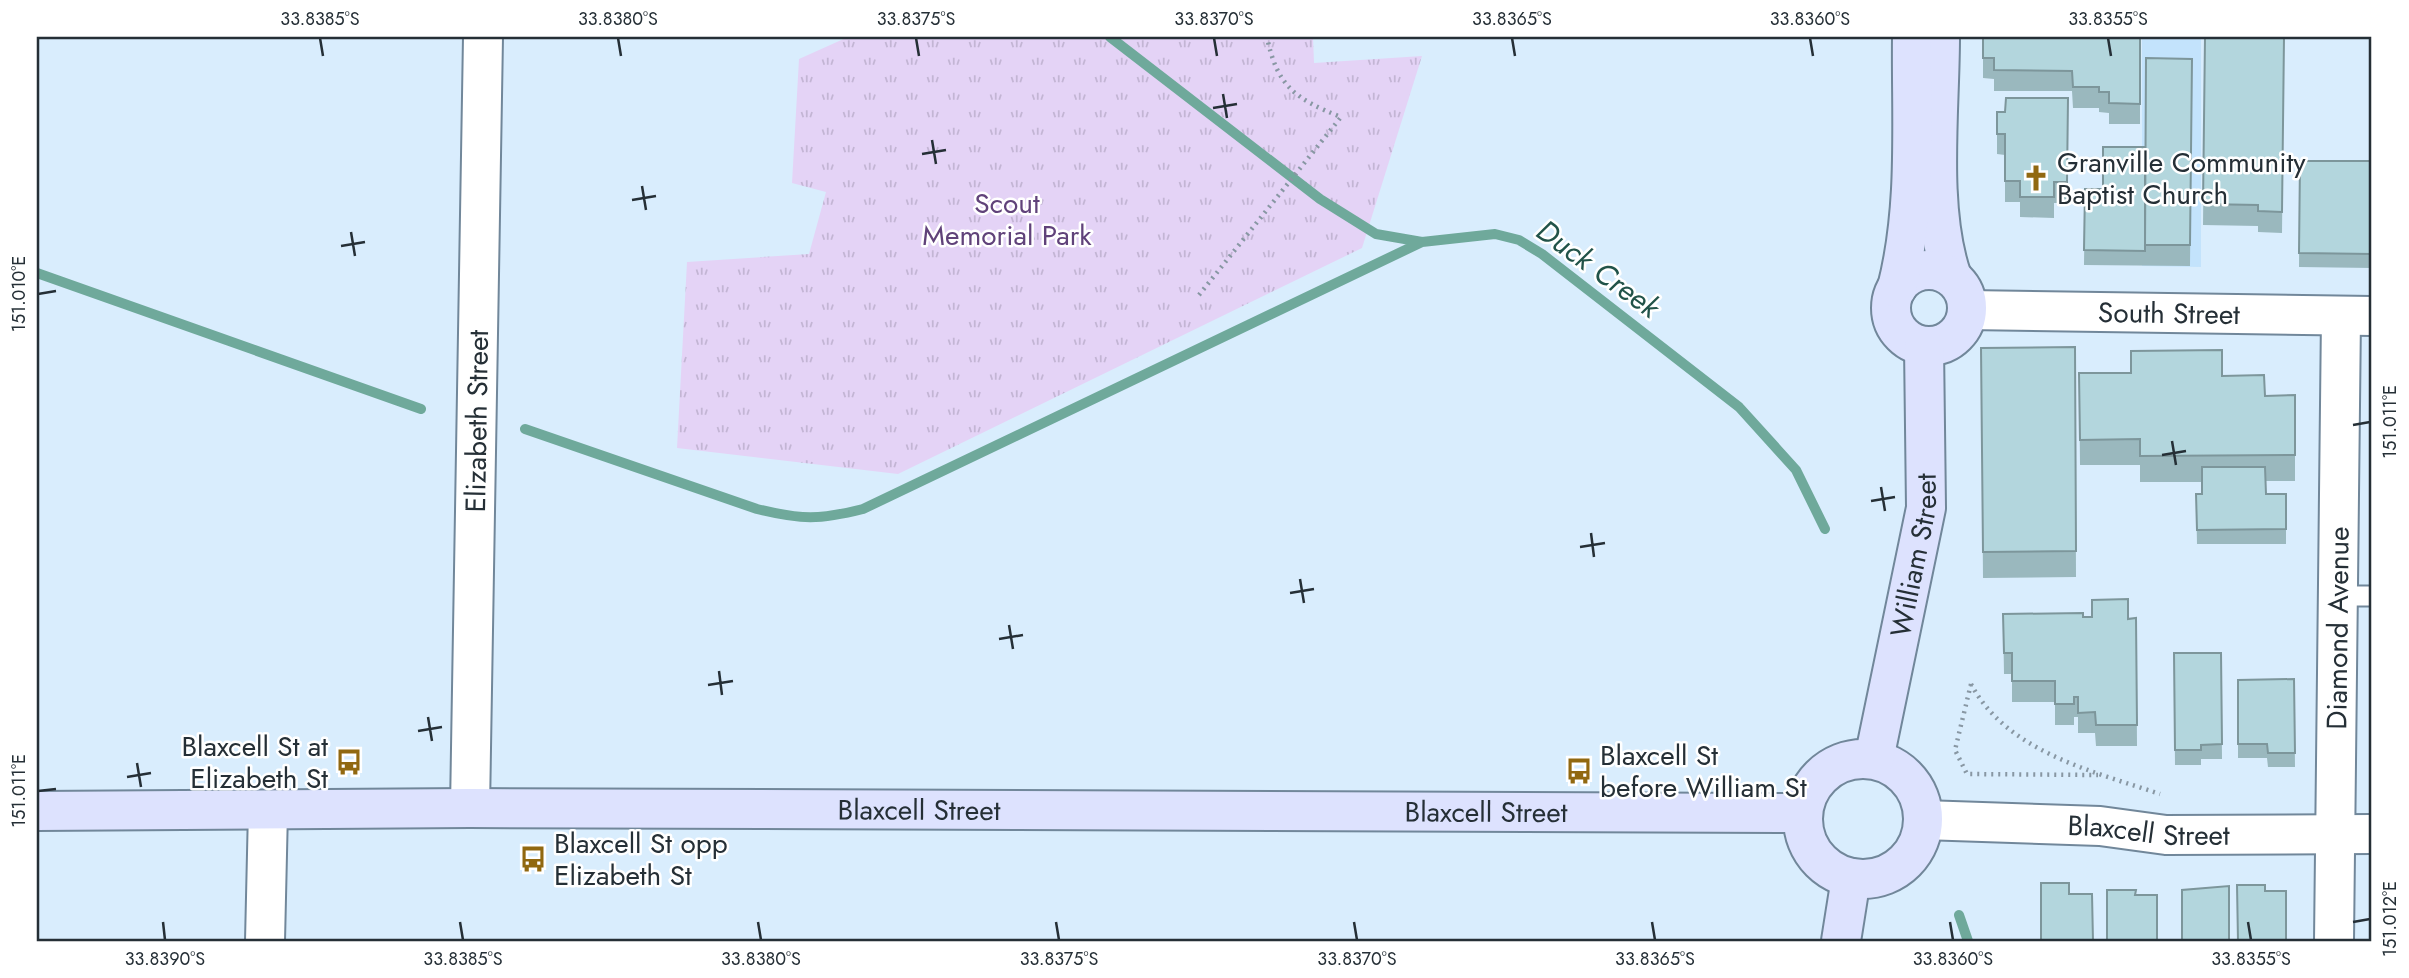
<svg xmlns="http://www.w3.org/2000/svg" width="2409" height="978" font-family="Jost,sans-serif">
<defs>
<pattern id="park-tufts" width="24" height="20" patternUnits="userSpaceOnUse" patternTransform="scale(1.75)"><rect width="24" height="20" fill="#e4d3f6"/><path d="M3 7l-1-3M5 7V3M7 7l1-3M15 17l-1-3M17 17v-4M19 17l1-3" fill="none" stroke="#c3b5d4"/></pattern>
</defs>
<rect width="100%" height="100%" fill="#d9edfd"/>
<path fill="#c3e3fc" d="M2142,37H2201V267L2142,266Z"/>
<path fill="url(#park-tufts)" d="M848,37H1313L1314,63L1422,56L1362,248L898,474L677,448L687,262L809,254L826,192L792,183L799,59Z"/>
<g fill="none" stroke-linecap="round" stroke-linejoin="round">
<path stroke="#6fa99b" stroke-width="10" d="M1110,37L1320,199L1376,234L1422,242L1495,234L1519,240L1542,254L1739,407L1796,470L1825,529
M37,273L421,409
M525,429L757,509C801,520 820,520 863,509L1422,242
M1959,915L1968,941"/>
<g stroke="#71879a" stroke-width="23">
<path id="lane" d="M2338,596H2372"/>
</g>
<g stroke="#71879a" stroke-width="42">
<g id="street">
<path id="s1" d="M1968,310L2372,316"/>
<path id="s2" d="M470,808L483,37"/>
<path id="s3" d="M1923,820L2100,826L2166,835L2372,834"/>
<path d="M265,941L268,810"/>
<path id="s4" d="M2334,941L2341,316"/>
</g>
</g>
<g stroke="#71879a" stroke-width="42">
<g id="secondary">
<path d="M1940,37C1940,110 1928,209 1952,277"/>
<circle cx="1929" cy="308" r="38"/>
<path d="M1897,288C1918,206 1911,120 1912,37"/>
<circle cx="1863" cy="819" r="60"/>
<path id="s5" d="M1874,759L1926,508L1924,346"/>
<path id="s6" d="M37,811L470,808L1803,813"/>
<path d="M1841,941L1851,878"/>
</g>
</g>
<path stroke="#8897a3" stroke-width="4.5" stroke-dasharray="2 5" stroke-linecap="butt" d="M1199,295L1341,117C1295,99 1277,86 1267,37
M1971,684C2007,752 2092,771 2160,794
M1971,684L1955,750L1967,774L2098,775"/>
<use href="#lane" stroke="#fff" stroke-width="19"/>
<use href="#street" stroke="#fff" stroke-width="38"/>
<use href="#secondary" stroke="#dde2fe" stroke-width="38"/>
</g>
<path fill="#9ab8be" d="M1983,37H2140V124H2109V113L2099,112V108H2073L2072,91H1994V79L1983,78Z
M2205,37H2284L2282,233L2258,232V226L2203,225Z
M2192,59L2190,266L2084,265L2085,189H2103L2145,147Z
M2068,98L2067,203H2054V218L2020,217V202H2005V155L1997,154V112H2005Z
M2300,161H2372V268L2299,267Z
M2075,347L2076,577L1983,578L1981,348Z
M2079,373H2131L2222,376L2265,396L2295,395V481H2266V494H2286V544H2197L2196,494H2202V482H2140V465H2080Z
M2003,614L2136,618L2137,746H2096L2095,733H2078V717H2074V725H2055V702H2012V674H2004Z
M2174,653H2221L2222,759H2201V765H2175Z
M2294,679L2295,767H2268L2267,758H2238V680Z"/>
<path fill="#b3d6dd" stroke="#7d969b" stroke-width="2" d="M1983,37H2140V104L2109,103V92H2099V87H2073L2072,71L1994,70V58H1983Z
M2205,37H2284L2282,212L2258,211V205L2203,204Z
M2146,58L2192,59L2190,245H2145Z
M2006,98H2068L2067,182H2054V197H2020V181H2005V134H1997V112H2005Z
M2103,147H2145V251L2084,250L2085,189H2103Z
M2300,161H2372V254L2299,253Z
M2075,347L2076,551L1983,552L1981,348Z
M2222,350V376L2264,375L2265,396L2295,395V455L2140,456V439L2080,440L2079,373H2131V351Z
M2202,467H2265L2266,494H2286V529L2197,530L2196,494H2202Z
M2128,599V619L2136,618L2137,725H2096L2095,712L2078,713V697H2074V704H2055V681H2012V653H2004L2003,614L2083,613V617H2092V600Z
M2174,653H2221L2222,744L2201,745V750H2175Z
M2294,679L2295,753H2268L2267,744H2238V680Z
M2041,883H2069V894H2092L2093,941H2041Z
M2237,885H2265V891H2286V941H2238Z
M2229,886V941H2182V890Z
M2107,890H2136L2135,895H2157V941H2107Z"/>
<path fill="none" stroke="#252f36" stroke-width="2.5" d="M320,38L323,56M618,38L621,56M916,38L919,56M1214,38L1217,56M1512,38L1515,56M1810,38L1813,56M2108,38L2111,56M1223,94L1227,118M1213,108L1237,104M932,140L936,164M922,154L946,150M642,186L646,210M632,200L656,196M351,232L355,256M341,246L365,242M38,294L56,291M2353,425L2370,422M2172,441L2176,465M2162,455L2186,451M1881,487L1885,511M1871,501L1895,497M1591,533L1594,557M1580,547L1605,543M1300,579L1304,603M1290,593L1314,589M1009,625L1013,649M999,639L1023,635M719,671L722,695M708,685L733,681M428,717L432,741M418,731L442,727M137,763L141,787M127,777L151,773M38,791L56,789M163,922L165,940M460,922L463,940M758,922L761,940M1056,922L1059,940M1354,922L1357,940M1652,922L1655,940M1950,922L1953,940M2248,922L2251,940M2353,922L2370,919"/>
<defs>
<g id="church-bare" transform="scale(2.1)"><path d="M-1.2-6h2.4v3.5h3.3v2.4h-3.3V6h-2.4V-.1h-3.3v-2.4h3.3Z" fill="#916810" stroke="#fff" stroke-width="2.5" paint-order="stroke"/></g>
<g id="bus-bare" transform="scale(2.1)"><path d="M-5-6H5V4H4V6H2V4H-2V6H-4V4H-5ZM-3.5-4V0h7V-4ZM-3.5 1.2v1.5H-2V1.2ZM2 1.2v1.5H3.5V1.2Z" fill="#916810" stroke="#fff" stroke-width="2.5" paint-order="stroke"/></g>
</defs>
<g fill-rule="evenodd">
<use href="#church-bare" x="2036" y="178"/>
<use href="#bus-bare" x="349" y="762"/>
<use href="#bus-bare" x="1579" y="771"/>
<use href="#bus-bare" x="533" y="859"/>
</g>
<g text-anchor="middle" stroke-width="5" stroke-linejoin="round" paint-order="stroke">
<g font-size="28" fill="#252f36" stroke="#fff" text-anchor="start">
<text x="2057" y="172">Granville Community<tspan x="2057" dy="32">Baptist Church</tspan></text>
<text x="328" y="756" text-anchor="end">Blaxcell St at<tspan x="328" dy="32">Elizabeth St</tspan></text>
<text x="1600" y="765">Blaxcell St<tspan x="1600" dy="32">before William St</tspan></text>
<text x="554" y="853">Blaxcell St opp<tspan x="554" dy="32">Elizabeth St</tspan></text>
</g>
<g font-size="28" fill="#60427a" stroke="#fff">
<text x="1007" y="213">Scout<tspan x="1007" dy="32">Memorial Park</tspan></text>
</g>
<g font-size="28" fill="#252f36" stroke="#fff">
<text dy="10" stroke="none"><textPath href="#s1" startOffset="201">South Street</textPath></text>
<text dy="10" stroke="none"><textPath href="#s2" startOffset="387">Elizabeth Street</textPath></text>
<text dy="10" stroke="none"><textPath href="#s5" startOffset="208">William Street</textPath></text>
<text dy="10" stroke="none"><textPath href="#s4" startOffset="313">Diamond Avenue</textPath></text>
<text dy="10" stroke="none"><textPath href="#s6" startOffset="882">Blaxcell Street</textPath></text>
<text dy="10" stroke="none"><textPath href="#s6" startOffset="1449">Blaxcell Street</textPath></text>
<text dy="10" stroke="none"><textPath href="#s3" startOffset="226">Blaxcell Street</textPath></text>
</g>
<g font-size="30" font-style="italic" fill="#215349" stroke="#fff">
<text transform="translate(1598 269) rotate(36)" y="10">Duck Creek</text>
</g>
</g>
<rect width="2409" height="978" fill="none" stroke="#ffffff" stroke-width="77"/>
<rect x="38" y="38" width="2332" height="902" fill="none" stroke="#252f36" stroke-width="2.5"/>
<g font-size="18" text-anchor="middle" fill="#252f36">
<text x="320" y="25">33.8385°S</text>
<text x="618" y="25">33.8380°S</text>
<text x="916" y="25">33.8375°S</text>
<text x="1214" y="25">33.8370°S</text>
<text x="1512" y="25">33.8365°S</text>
<text x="1810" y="25">33.8360°S</text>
<text x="2108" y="25">33.8355°S</text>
<text transform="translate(19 294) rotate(-90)" y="6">151.010°E</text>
<text transform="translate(2390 422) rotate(-90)" y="6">151.011°E</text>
<text transform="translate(19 791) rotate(-90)" y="6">151.011°E</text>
<text transform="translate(2390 919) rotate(-90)" y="6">151.012°E</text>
<text x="165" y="965">33.8390°S</text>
<text x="463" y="965">33.8385°S</text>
<text x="761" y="965">33.8380°S</text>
<text x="1059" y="965">33.8375°S</text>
<text x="1357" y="965">33.8370°S</text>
<text x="1655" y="965">33.8365°S</text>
<text x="1953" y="965">33.8360°S</text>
<text x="2251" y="965">33.8355°S</text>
</g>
</svg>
